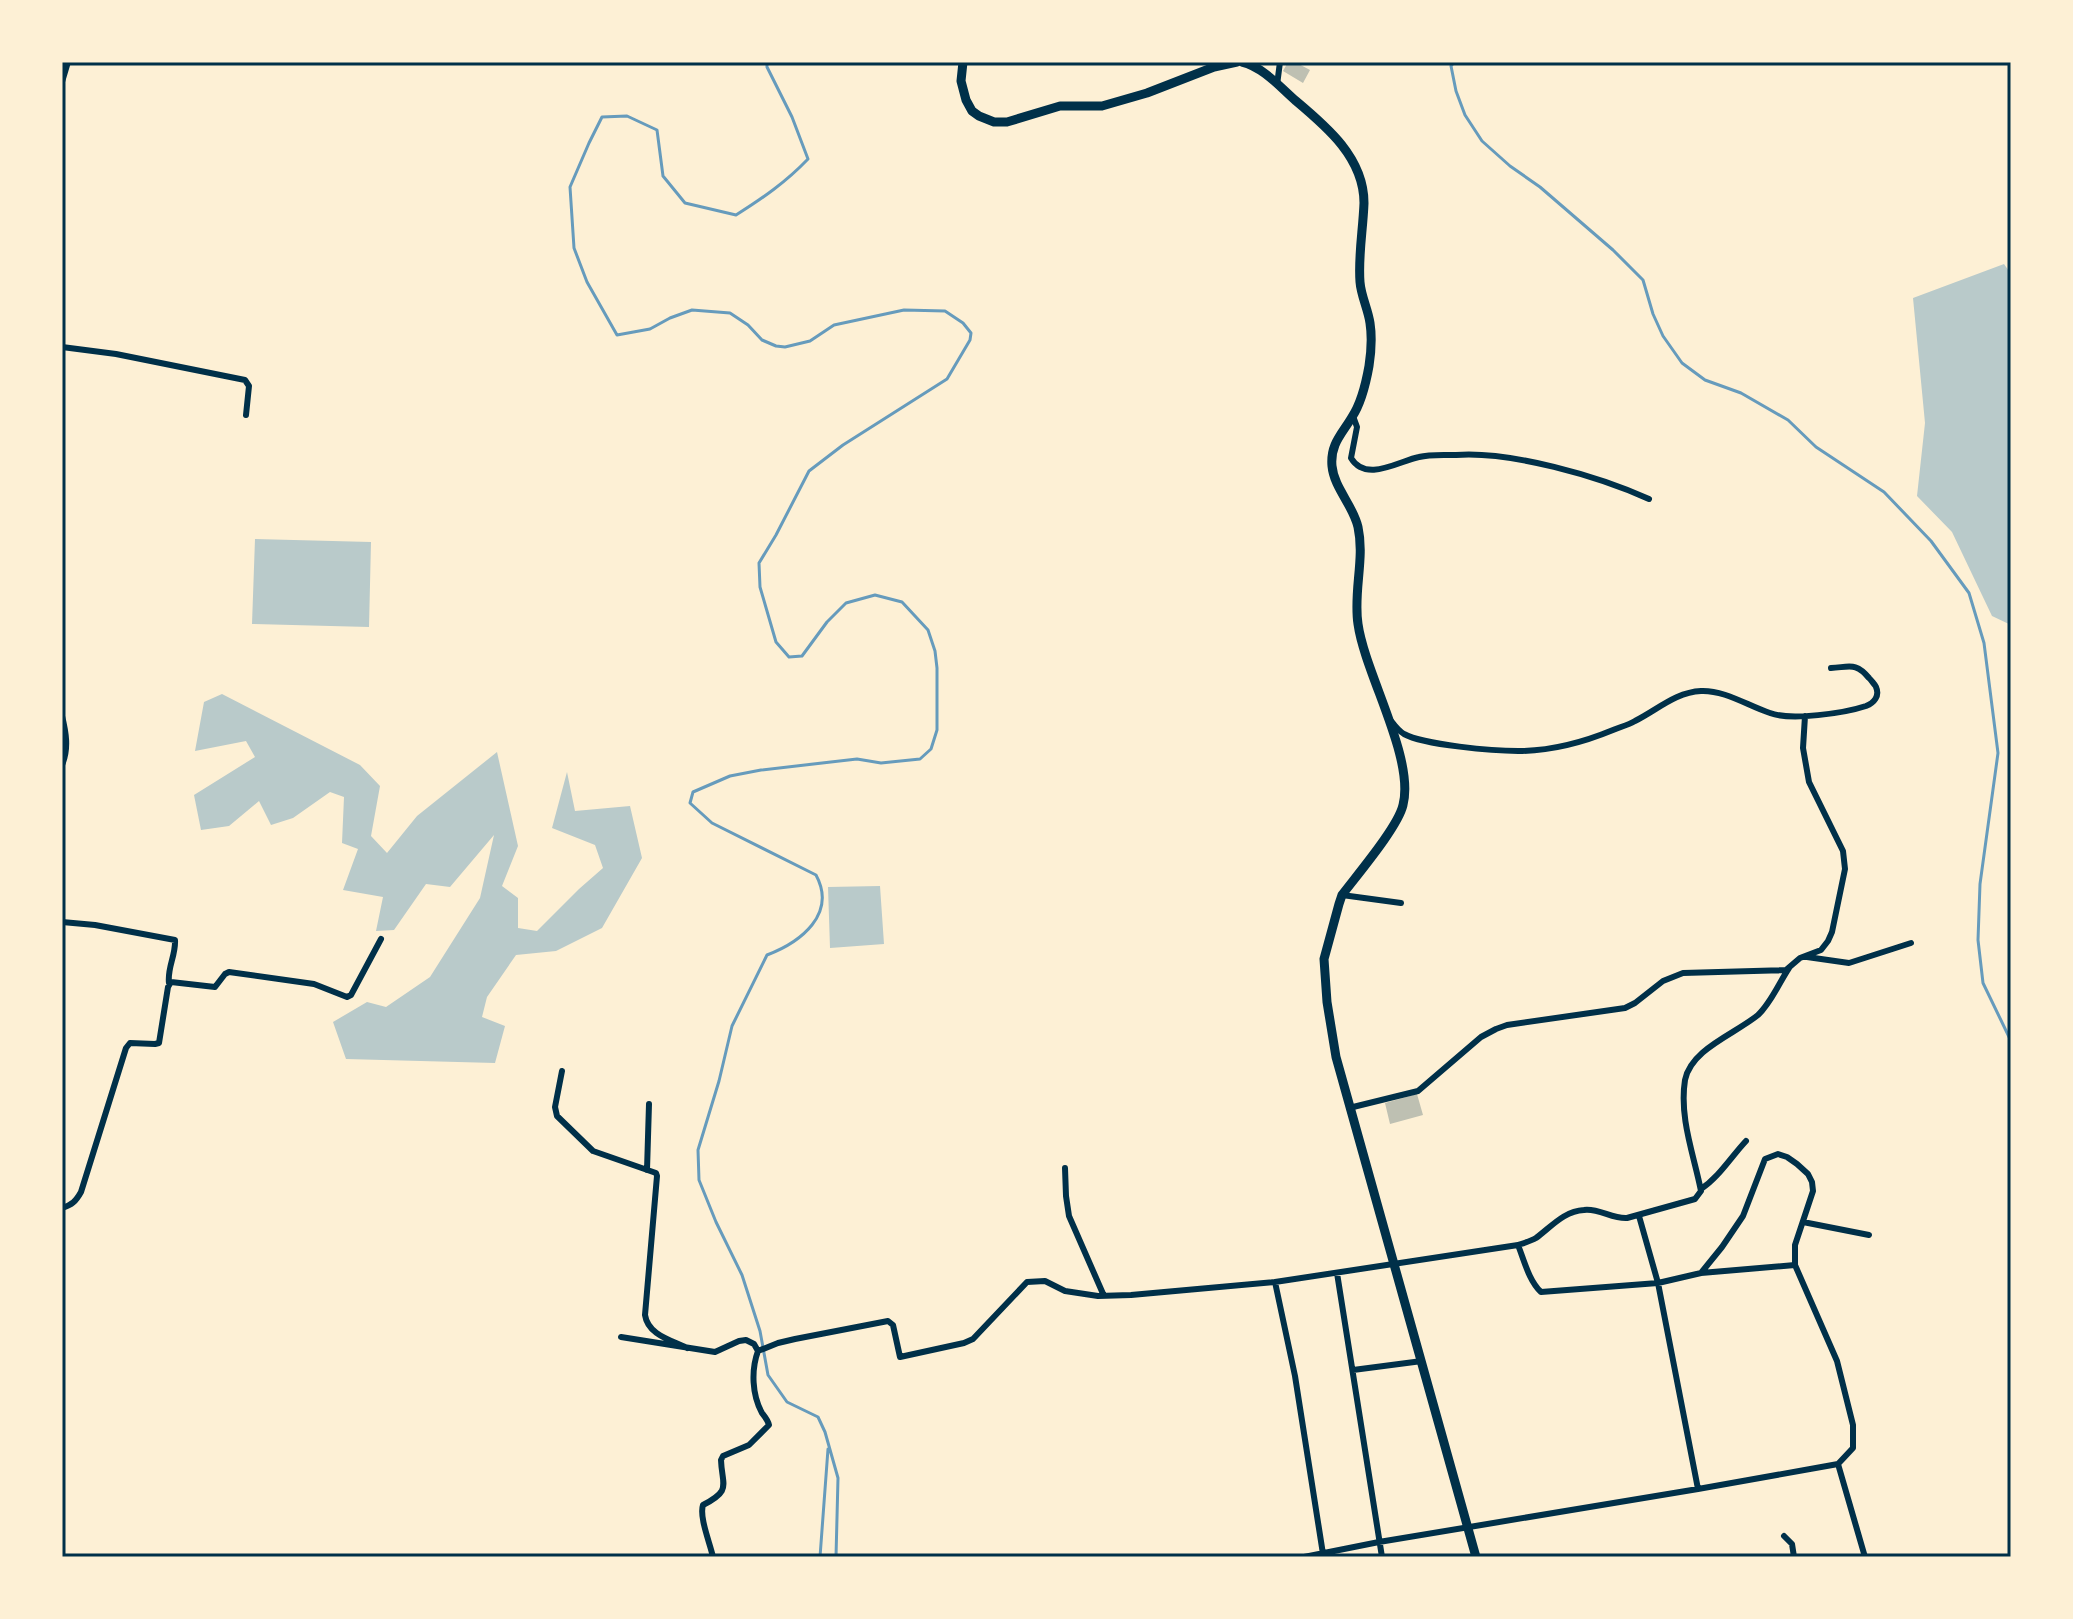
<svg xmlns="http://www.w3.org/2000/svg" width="2073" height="1619" font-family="Inter,sans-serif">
<rect width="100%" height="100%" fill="#fdf0d5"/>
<path fill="#b9caca" d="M2004,264L2011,274V625L1992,616L1952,532L1917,496L1925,423L1913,298Z
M255,539L371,542L369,627L252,624Z
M222,694L360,765L380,786L371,836L387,853L417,816L497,752L518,846L502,886L518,898V928L537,931L579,889L603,868L595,845L552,828L567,772L575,811L630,806L642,858L602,928L556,951L516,955L487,997L482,1017L505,1026L495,1063L346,1059L333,1022L367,1002L386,1007L430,977L480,898L494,835L450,887L426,884L394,930L376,931L383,897L343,890L358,849L342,843L344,797L330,792L293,818L271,825L259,801L229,826L201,830L194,795L255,757L246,741L195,751L204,702Z
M880,886L884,944L830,948L828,887Z"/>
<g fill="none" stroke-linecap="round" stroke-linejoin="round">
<path stroke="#669bbc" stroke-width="3" d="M767,62V67L792,117L808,159C786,182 763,198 736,215L685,203L663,176L657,130L627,116L602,117L589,143L570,187L574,248L587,282L617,335L650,329L670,318L692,310L730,313L748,325L762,340L776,346L785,347L810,341L834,325L904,310L945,311L963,323L971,333L970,340L947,379L843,445L809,471L776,535L759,563L760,587L776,642L789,657L802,656L827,622L846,603L875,595L902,602L928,630L935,651L937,668V730L931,749L920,759L881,763L857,759L761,770L730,776L693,792L690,803L712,823L816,875C837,914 801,942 767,955L732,1026L719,1081L698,1150L699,1180L716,1222L742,1275L760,1331L768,1375L787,1402L818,1417L825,1432L838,1478L836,1557
M1454,62L1451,66L1456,91L1465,115L1482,141L1510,166L1540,187L1613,250L1643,280L1653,314L1663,336L1682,363L1705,380L1741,393L1788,420L1816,447L1884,492L1931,541L1969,593L1984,643L1998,753L1980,884L1978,940L1983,983L2011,1041
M820,1557L828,1449"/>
</g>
<path fill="#bec0b2" d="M1288,62H1295L1310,70L1303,83L1283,71Z
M1417,1094L1423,1115L1390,1124L1385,1103Z"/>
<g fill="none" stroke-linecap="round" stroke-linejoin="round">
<path stroke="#003049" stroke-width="6" d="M62,82L68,62
M1277,85L1280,62
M62,347L116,354L245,380L249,386L246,415
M1353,416L1357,427L1351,458C1366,483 1399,461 1419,457C1430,454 1444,455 1456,455C1511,451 1598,476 1649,499
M62,716C66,732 69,749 62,765
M1392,722C1395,726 1399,731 1404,734C1424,745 1494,751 1518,751C1549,751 1584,742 1613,730C1620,727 1628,725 1635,721C1657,710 1676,692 1701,691C1725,690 1748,706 1770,713C1791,721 1845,713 1866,706C1874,703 1880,696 1876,687C1876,686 1870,679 1869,678C1856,662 1850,667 1831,668
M1342,895L1401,903
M62,922L95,925L175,940C176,955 167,968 169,983
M1807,957L1849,963L1911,943
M562,1071L555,1107L557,1116L593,1151L656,1173L657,1176L645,1315C648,1335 671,1340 687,1348
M1349,1108L1418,1091L1481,1037L1496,1029L1507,1025L1625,1008L1635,1003L1663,981L1683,973L1786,970L1800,958L1821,950L1828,941L1832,932L1845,869L1843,851L1809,782L1803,748L1805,716
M1065,1168L1066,1196L1069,1216L1104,1296
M647,1170L649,1104
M1701,1189C1719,1177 1731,1157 1746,1141
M62,1208C72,1205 76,1201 81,1192L126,1048L130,1043L155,1044L159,1043L168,987L171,982L215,987L225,974L229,972L314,984L347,997L351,995L381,939
M1639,1216L1658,1283L1698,1489
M1803,1222L1869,1235
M1518,1245C1524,1260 1529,1281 1541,1292L1658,1283L1701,1273L1722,1247L1743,1216L1765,1159L1778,1154L1787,1157L1797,1164L1808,1174L1812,1182L1813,1191L1795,1245V1265L1837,1361L1853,1425V1448L1838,1464
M1337,1273L1382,1557
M1701,1273L1795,1265
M1275,1282L1295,1376L1323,1554
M621,1337L715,1352L739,1341L746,1340L754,1344L758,1351
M1353,1370L1422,1361
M1784,1536L1792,1544L1794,1557
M713,1557C710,1543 699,1517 703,1505C732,1490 722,1486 721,1460L723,1456L749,1445L769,1425C768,1420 765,1417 762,1413C752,1395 751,1370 758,1351L778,1343L795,1339L888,1321L893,1325L900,1357L964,1343L973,1339L1027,1282L1045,1281L1065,1291L1098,1296L1131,1295L1275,1282L1518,1245C1524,1243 1531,1241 1536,1238C1551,1227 1564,1211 1584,1210C1599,1208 1612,1219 1627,1218L1695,1199L1701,1191C1694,1155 1679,1118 1685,1080C1691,1049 1735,1034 1758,1015C1771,1003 1779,983 1789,968
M1304,1557L1379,1542L1698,1489L1838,1464L1865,1557"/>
<path stroke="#003049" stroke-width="9" d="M963,62L961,81L966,100L972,111L979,116L994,122H1007L1060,106H1102L1147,93L1214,67L1237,62
M1242,62C1263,67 1280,87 1296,101C1327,127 1364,158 1364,203C1363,230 1358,256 1360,282C1361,296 1368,309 1370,323C1372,336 1371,353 1369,366C1366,383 1362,402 1352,417C1342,434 1330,444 1332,466C1334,488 1353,505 1358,527C1365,559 1353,592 1358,624C1365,674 1415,758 1403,805C1398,827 1357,875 1342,895L1339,904L1324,959L1327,1002L1336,1057L1476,1557"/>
</g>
<rect width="2073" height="1619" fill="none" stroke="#fdf0d5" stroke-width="128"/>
<rect x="64" y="64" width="1945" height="1491" fill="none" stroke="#003049" stroke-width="3"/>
</svg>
